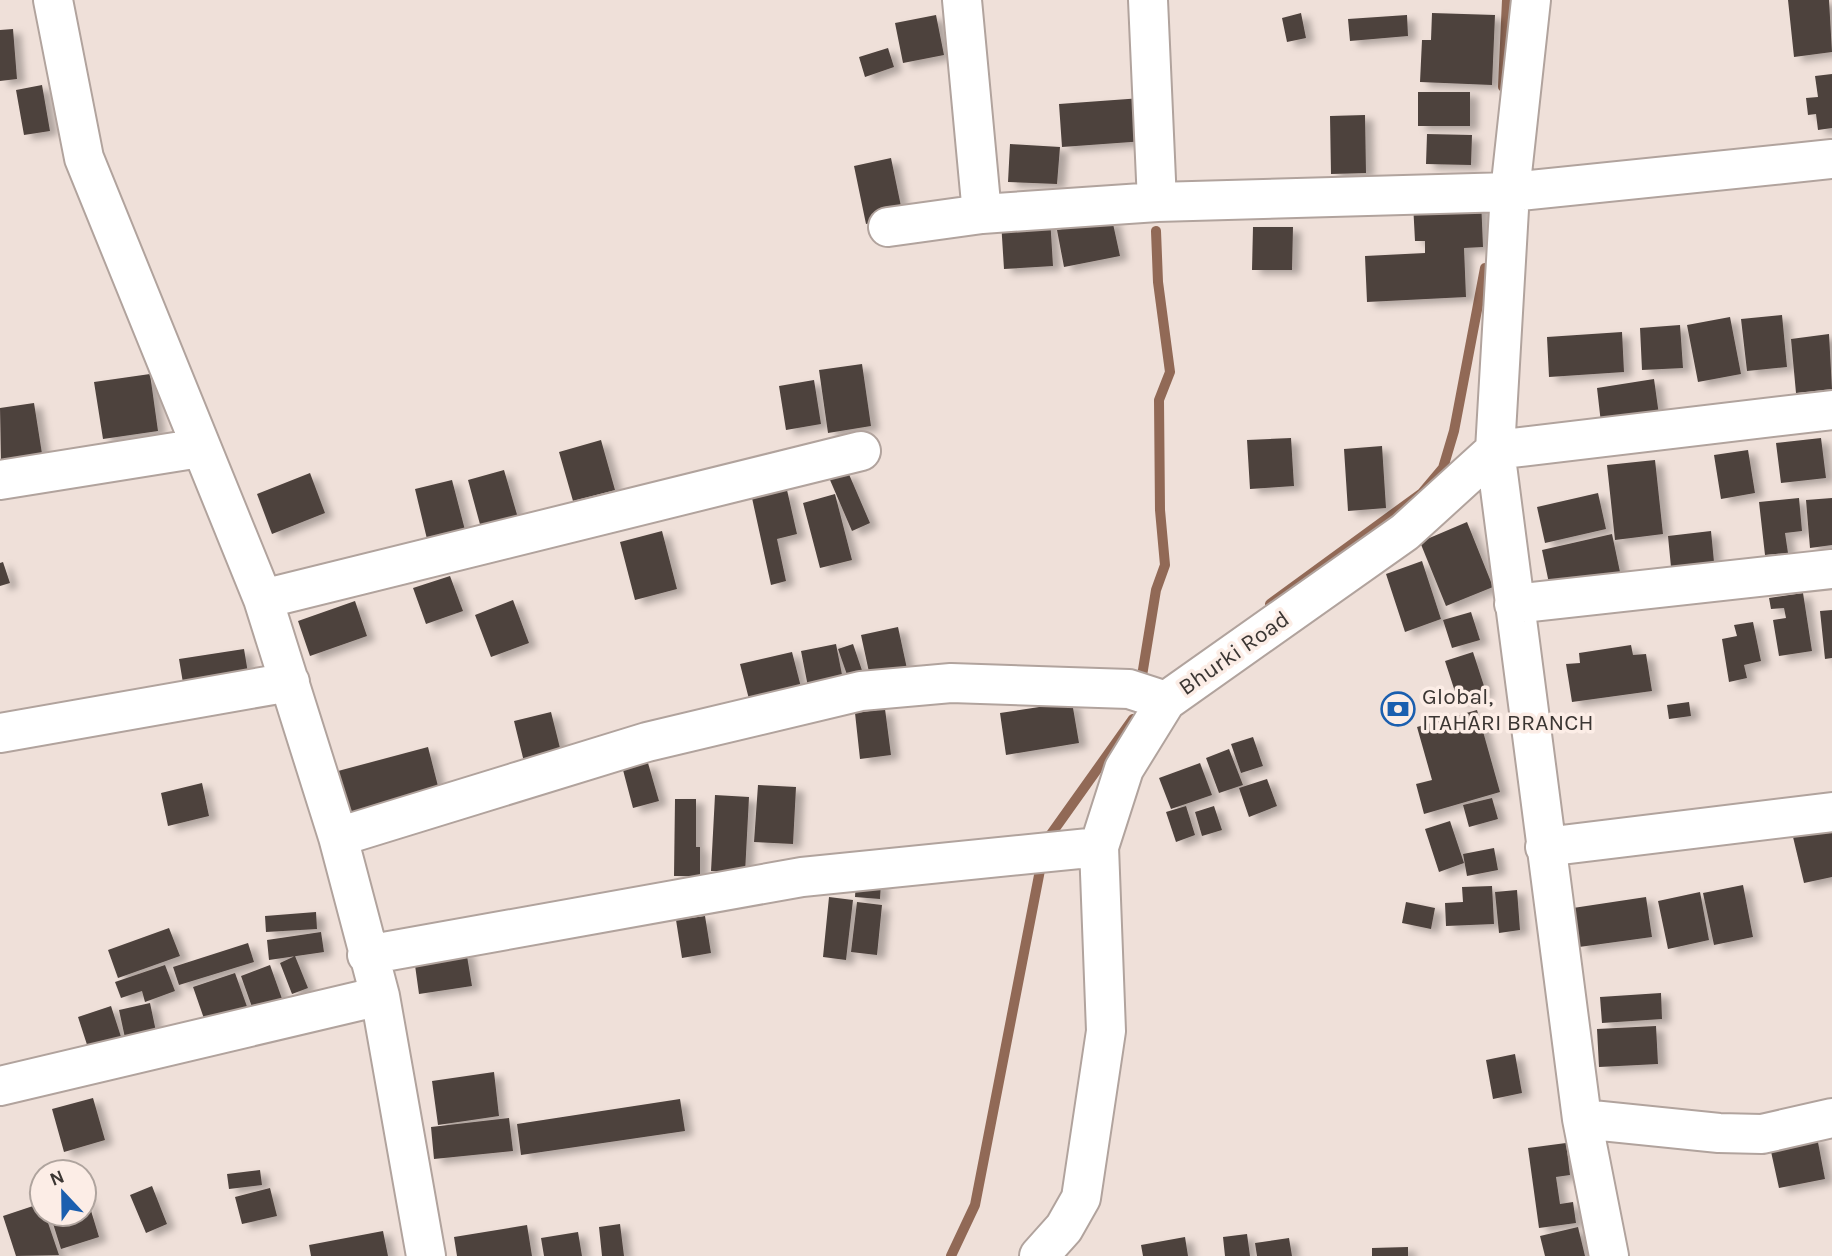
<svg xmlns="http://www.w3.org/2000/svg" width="1832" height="1256" font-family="Karla,sans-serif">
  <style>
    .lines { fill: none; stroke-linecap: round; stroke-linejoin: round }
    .stream { stroke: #916956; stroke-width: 10 }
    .building { fill: #4e423d; filter: url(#shadow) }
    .minor-casing { stroke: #b1a39d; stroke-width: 42 }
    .minor { stroke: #fff; stroke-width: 38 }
    .labels { text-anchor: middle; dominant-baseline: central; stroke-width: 7; stroke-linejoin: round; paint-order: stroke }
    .street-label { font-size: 23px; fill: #3b3633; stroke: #fcede6 }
    .poi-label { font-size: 23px; fill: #3b3633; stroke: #fcede6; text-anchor: start }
  </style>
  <defs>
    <filter id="shadow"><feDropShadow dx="8" dy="4.5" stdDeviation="3.5" flood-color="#0004"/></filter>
  </defs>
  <rect width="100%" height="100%" fill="#efe0d9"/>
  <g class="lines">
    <path class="stream" d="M1503,87L1507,0
      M1270,604L1422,493L1443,468L1454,431L1485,268
      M1141,682L1156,590L1165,565L1160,510L1159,400L1170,372L1158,282L1156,231
      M1049,837L1133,719
      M951,1256L975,1205L1041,865"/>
  </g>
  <path class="building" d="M1788,0H1829L1832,52L1794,57Z
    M1301,13L1306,38L1287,42L1282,18Z
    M1432,13L1495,15L1492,85L1420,82L1422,40H1431Z
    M936,15L944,55L903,63L895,23Z
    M1407,15L1408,36L1350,41L1348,19Z
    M13,29L17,79L0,81V30Z
    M888,48L894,67L865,77L859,57Z
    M1832,74V128L1818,130L1816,114L1808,115L1806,98L1818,97L1815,76Z
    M42,85L50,131L24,135L16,90Z
    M1418,92H1470V126H1418Z
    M1142,98L1145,141L1062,147L1059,104Z
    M1365,115L1366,173L1331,174L1330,116Z
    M1427,134L1472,135L1471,165L1426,164Z
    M1010,144L1060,147L1057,184L1008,182Z
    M891,158L903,216L866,224L854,166Z
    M1481,199L1483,247L1464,248L1466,297L1367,302L1365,256L1425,253V241H1415L1413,203Z
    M1050,217L1053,266L1004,269L1001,221Z
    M1112,219L1120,256L1064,267L1057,230Z
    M1253,227H1293L1292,270H1252Z
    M1782,315L1787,367L1747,371L1741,319Z
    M1730,317L1741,374L1698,382L1687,325Z
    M1680,325L1683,368L1642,370L1640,328Z
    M1622,332L1624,372L1549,377L1547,337Z
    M1829,334L1832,389L1796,393L1791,339Z
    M862,364L871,426L828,433L819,370Z
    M150,374L158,431L103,439L94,382Z
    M1654,379L1659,415L1601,423L1597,388Z
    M814,380L821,424L786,430L779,386Z
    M34,403L43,460L1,466L0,408Z
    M1291,438L1294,486L1250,489L1247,440Z
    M1821,438L1826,478L1781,483L1776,443Z
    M601,440L615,490L573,501L559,452Z
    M1382,446L1386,508L1348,511L1344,449Z
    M1748,450L1755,493L1721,499L1714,455Z
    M1655,460L1663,534L1615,540L1607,465Z
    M504,470L518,518L481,528L468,480Z
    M848,472L870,523L852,531L830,480Z
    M310,473L325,513L272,534L257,494Z
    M452,480L465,530L427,539L415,489Z
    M787,490L797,534L777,539L786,581L771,585L752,498Z
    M1598,493L1606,529L1545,543L1537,507Z
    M835,494L852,560L820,568L803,503Z
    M1799,498L1802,531L1785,533L1788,553L1765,555L1759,502Z
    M1832,498V545L1810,548L1806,500Z
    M1467,522L1493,587L1446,606L1420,542Z
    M662,531L677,589L635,600L620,542Z
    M1711,531L1714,562L1671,567L1668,536Z
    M1612,534L1620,572L1550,588L1542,550Z
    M1422,561L1441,619L1405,632L1386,574Z
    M3,562L10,583L0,586V563Z
    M450,576L463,611L426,624L413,588Z
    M1803,593L1812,651L1779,656L1773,620L1786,618L1784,608L1771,609L1769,598Z
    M513,600L529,643L491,657L475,615Z
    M355,601L367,636L310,656L298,621Z
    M1832,610V658L1825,659L1820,611Z
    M1471,612L1480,640L1452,648L1443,620Z
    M1753,622L1761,661L1744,665L1747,678L1729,682L1722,639L1737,636L1734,625Z
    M898,627L909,678L872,686L861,635Z
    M836,644L845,690L810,697L801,651Z
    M853,644L867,685L852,689L838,649Z
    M1631,645L1633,655L1646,654L1652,691L1572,702L1566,664L1580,663L1579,653Z
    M244,649L250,685L185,695L179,659Z
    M792,652L802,691L750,703L740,664Z
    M1473,652L1486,692L1458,701L1445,661Z
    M1072,702L1079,743L1006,755L1000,713Z
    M1689,702L1691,716L1669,719L1667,705Z
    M885,709L891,755L860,759L855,713Z
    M1477,710L1500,792L1424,814L1416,784L1432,780L1417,727Z
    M551,712L562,756L525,766L514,721Z
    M1253,737L1263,766L1241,773L1231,744Z
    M428,747L440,794L350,818L338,771Z
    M1229,749L1243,785L1219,793L1206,758Z
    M648,763L659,801L633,808L623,770Z
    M1200,763L1212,795L1171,809L1159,778Z
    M1267,779L1277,806L1249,817L1239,788Z
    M202,783L209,816L168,826L161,793Z
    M758,785L796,787L793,844L754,842Z
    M715,795L749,797L745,873L711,871Z
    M1492,798L1498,819L1469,827L1463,805Z
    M675,799H696V847H700V876H674Z
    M1186,806L1195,835L1176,842L1166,812Z
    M1214,806L1222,830L1202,836L1195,812Z
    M1450,821L1464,863L1439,872L1425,829Z
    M1832,828V877L1804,883L1793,837Z
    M1494,848L1498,870L1467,876L1463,854Z
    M856,880L881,882L880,899L855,897Z
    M1743,885L1753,937L1714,945L1703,893Z
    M1492,886L1494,924L1446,926L1445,903L1463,902L1462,887Z
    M1517,890L1520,930L1499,933L1495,892Z
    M1700,892L1709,940L1668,949L1658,901Z
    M829,897L853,900L846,960L823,957Z
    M1646,897L1652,937L1579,947L1573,908Z
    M857,902L882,905L877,955L851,952Z
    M1406,902L1435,908L1431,929L1402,923Z
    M316,912L317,929L266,932L265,916Z
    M705,916L711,953L682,958L676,920Z
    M169,928L180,956L118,978L108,950Z
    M321,932L324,952L269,960L267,940Z
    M248,943L254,962L179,985L173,967Z
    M466,950L472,986L419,994L414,958Z
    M295,956L308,988L292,994L280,963Z
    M165,965L175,991L145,1002L142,991L121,998L115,982Z
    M270,965L286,1010L257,1021L241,976Z
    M235,973L250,1015L208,1030L193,987Z
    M1661,993L1662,1019L1602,1023L1600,997Z
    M150,1003L158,1041L127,1047L119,1010Z
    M111,1006L124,1046L91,1057L78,1017Z
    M1656,1026L1658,1064L1599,1067L1597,1029Z
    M1515,1054L1522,1093L1493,1099L1486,1060Z
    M494,1072L499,1116L438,1125L432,1081Z
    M93,1098L105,1140L64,1152L52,1109Z
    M680,1099L685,1131L521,1155L517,1124Z
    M509,1118L513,1151L434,1159L431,1127Z
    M1817,1137L1825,1179L1779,1188L1770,1147Z
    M1566,1143L1570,1175L1556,1177L1560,1204L1573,1202L1576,1223L1539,1228L1528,1148Z
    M260,1170L262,1185L229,1189L227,1174Z
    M152,1186L167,1224L146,1233L130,1195Z
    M270,1188L277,1216L242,1224L235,1197Z
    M85,1191L99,1237L61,1249L50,1214H84Z
    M42,1203V1214H45L59,1255L16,1256L3,1216Z
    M620,1224L624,1256H602L599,1227Z
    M527,1225L532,1256H457L454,1237Z
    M1578,1227L1585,1256H1545L1540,1236Z
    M383,1231L388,1256H311L309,1245Z
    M578,1232L582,1256H544L541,1238Z
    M1247,1234L1250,1256H1225L1223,1237Z
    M1185,1237L1188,1256H1143L1141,1245Z
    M1289,1238L1292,1256H1257L1255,1243Z
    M1408,1247V1256H1372V1248Z"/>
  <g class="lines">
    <defs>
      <path id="minor" d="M53,0L84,158L263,599L338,837L380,996L426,1256
        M962,0L982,214
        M1148,0L1157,202
        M1531,0L1510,192L1495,450L1582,1119L1609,1256
        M888,227L982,214L1157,202L1510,192L1832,159
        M0,480L200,448
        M263,599L861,451
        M1514,604L1832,569
        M0,733L290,682
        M338,837L647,742L861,691L951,683L1129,689L1166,701
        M1545,847L1832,812
        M367,955L802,877L1099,847
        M0,1086L380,996
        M1582,1119L1719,1133L1762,1134L1832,1118
        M1039,1256L1064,1228L1081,1198L1106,1031L1099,847L1124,769L1166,701L1405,532L1495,450L1832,410"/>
    </defs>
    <use href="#minor" class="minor-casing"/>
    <use href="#minor" class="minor"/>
  </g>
  <defs>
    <symbol id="bank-ring" viewBox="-11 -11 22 22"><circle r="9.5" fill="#fcede6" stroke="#1b5faf" stroke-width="1.5"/><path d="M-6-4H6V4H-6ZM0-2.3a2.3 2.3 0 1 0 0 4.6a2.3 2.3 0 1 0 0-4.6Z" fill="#1b5faf"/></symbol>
  </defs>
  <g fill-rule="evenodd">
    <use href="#bank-ring" x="1379" y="690" width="38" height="38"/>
  </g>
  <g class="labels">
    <g class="street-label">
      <text transform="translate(1234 653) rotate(-35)">Bhurki Road</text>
    </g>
    <g class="poi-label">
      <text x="1422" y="696">Global,<tspan x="1422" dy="26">ITAHARI BRANCH</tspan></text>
    </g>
  </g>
  <g transform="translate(63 1193) rotate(338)"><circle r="33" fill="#fcede6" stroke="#afa49e" stroke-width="2"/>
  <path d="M0-5L12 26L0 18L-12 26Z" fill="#1b5faf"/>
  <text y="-10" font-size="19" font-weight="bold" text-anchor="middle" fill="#3b3633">N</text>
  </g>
</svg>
